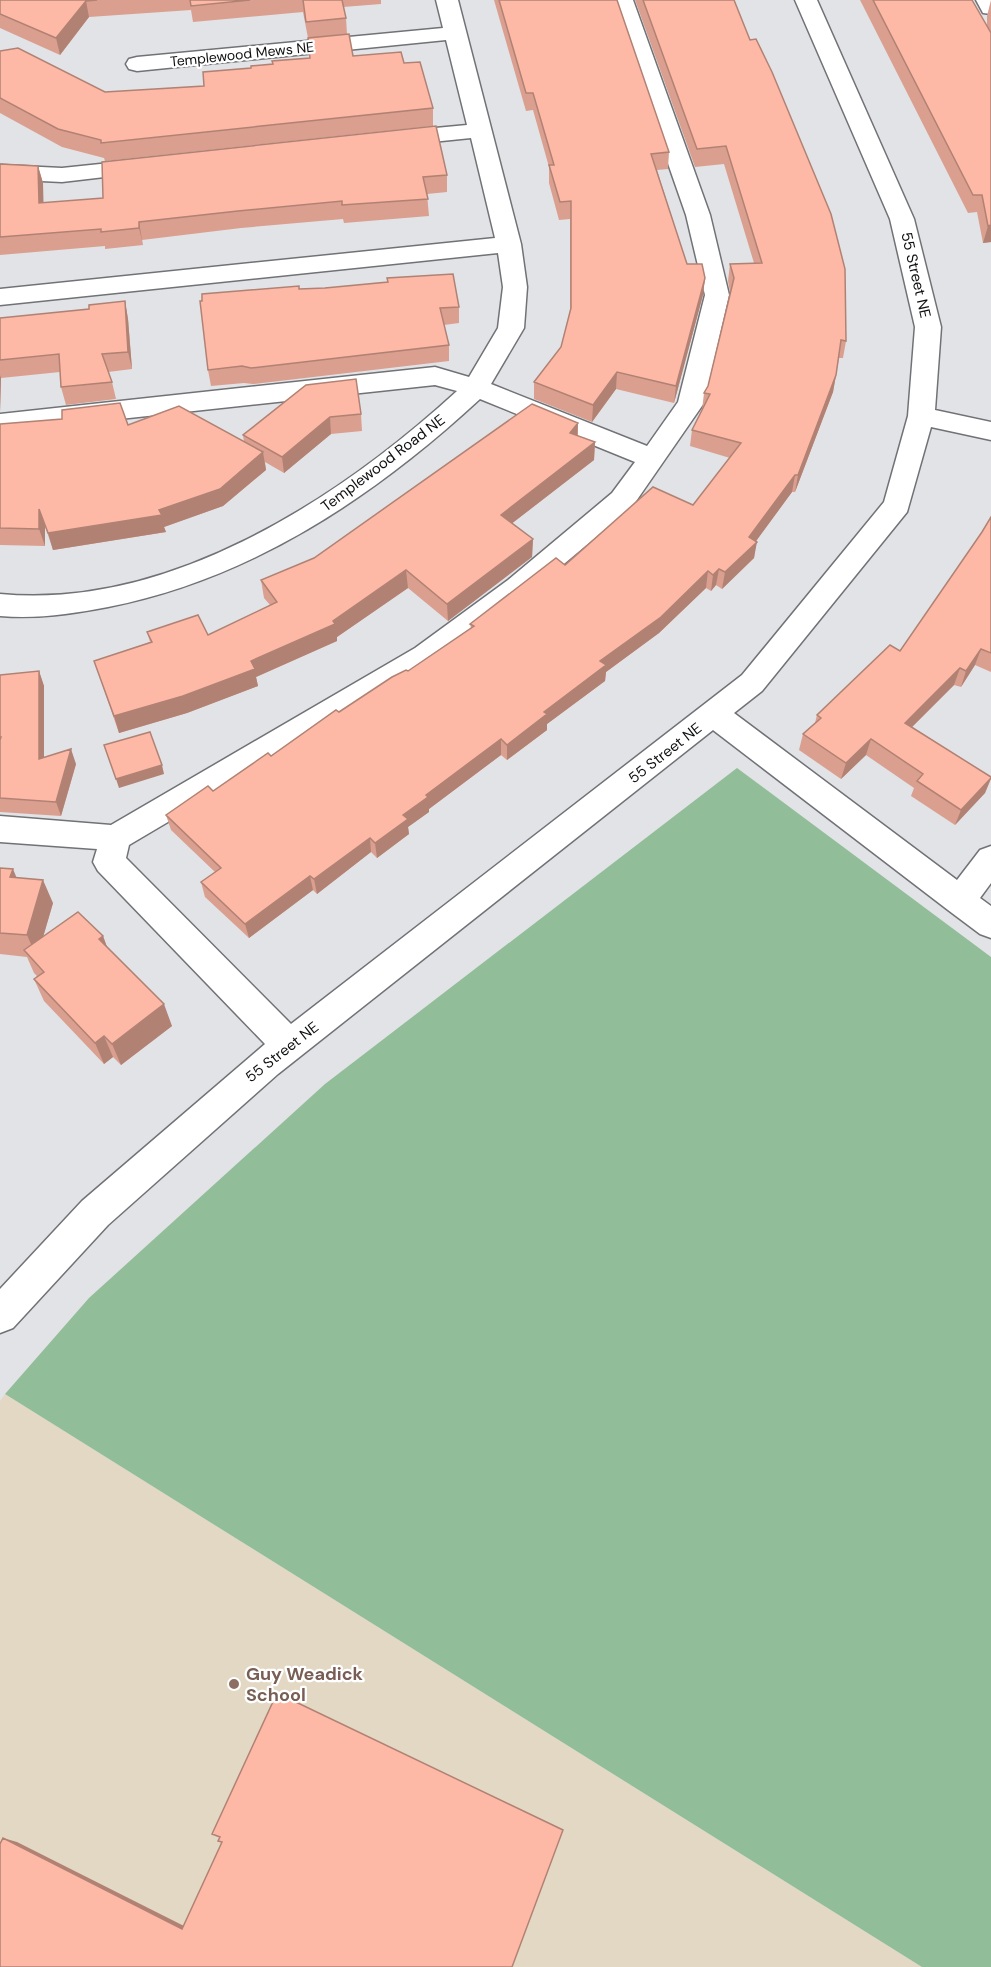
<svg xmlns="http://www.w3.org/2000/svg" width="991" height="1967" font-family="'DM Sans',sans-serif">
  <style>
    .education { fill: #e3d8c4 }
    .green { fill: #91bd98 }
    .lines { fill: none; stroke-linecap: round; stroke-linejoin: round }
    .minor-casing { stroke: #707276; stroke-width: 3 }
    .minor { fill: #fff; fill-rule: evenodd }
    .wall { fill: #da9f8f }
    .shaded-wall { fill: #b18274 }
    .building { fill: #fdb9a6; stroke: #b18274; stroke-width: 1.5 }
    .education-dot { fill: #8d6e63; stroke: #fff; stroke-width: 2 }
    .labels { text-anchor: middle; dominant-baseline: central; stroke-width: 4.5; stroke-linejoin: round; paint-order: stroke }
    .far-street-label { font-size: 14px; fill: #0e0f10; stroke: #fff }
    .street-label { font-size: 15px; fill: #0e0f10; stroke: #fff }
    .near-education-label { font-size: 18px; font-weight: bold; fill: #785e54; stroke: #fff; text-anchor: start }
  </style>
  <rect width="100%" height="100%" fill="#e1e3e7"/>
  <path class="education" d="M5,1394L922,1967H0V1401Z"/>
  <path class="green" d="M737,768L991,957V1967H922L5,1394L89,1298L325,1084Z"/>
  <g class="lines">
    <defs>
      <path id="minor" d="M436,0H458L521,244L527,287L524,328L491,384L647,446L678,402L705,295L686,215L611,0H633L710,215L729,295L704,403L632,507L528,594L435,664L129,845L126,858L291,1024L742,675L884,502L908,416L915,327L890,219L795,0H817L914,219L941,327L935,410L991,422V440L931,427L907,512L762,691L734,713L957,880L980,850L991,846V883L980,898L991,906V938L980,934L948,910L713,730L278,1074L108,1225L13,1328L0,1333V1289L82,1201L265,1044L98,871L93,862L97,849L0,842V816L111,825L415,648L508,580L612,493L635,462L480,399C374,497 251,579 108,607C71,614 38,619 0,616V594C168,610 338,500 457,391L435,385L0,432V414L435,367L469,377L498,328L503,287L498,253L0,305V289L495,238L471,138L393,146L385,144L382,139L385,134L393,132L467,125L446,40L137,71L129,69L126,64L129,59L137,57L443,28Z
        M976,0H991V14L983,13Z
        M148,159L156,161L160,166L156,171L62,182L0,179V165L62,168Z"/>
    </defs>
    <use href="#minor" class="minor-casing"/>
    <use href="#minor" class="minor"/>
  </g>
  <path class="wall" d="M0,0H381V4L343,7L346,18L347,34L353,56L404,63L433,108V126L105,161L104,158L62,147L0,113V51L105,92L204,86L251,68L310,58L308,38L303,12L193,22L191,10L89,17L60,55L0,28Z
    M494,0H617L669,152L668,169L657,170L687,264L705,278L703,295L674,403L616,389L592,422L534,399V382L561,347L570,311V219L559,220L549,183V167L533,110L526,111Z
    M635,0H734L846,341L843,358H839L833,392L795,492H792L756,541L754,558L722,589L716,585L711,591L706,588L659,633L606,672L605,681L547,724V730L507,760L501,755L429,809V812L408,827L409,834L377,858L371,852L317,894L313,890L249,938L205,897L201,882L215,872L171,830L166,815L213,791L271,756L339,712L408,671L471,628L470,624L565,565L693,505L730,458L690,446L692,430L702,410L704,393L708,386L730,292L728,281L730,264L754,263L724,164L695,167Z
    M860,0H972L987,26V16L991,0V242L983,243L977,212L968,213Z
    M0,164L38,166L43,183V203L447,175V192L427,194L429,216L344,223L343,219L241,228L142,240L143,245L105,249V246L0,255Z
    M299,289L459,307V323L444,325L449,345V361L253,384L244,383L211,386L208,370Z
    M125,301L128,319L132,369L108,372L112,382L116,399L66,405L61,387L60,372L1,378L0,412V318L89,309Z
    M306,385L361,414L362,431L331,434L284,473L265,462L266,470L223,506L164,527L166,532L53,550L45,526V546L0,545V424L128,425L244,442L243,435Z
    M578,423V436L595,442L594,460L512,523L533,539L532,557L448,621L408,588L337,637V641L256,677L258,686L187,713L119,733L94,661L150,642L147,632L208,635L270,605L264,598L261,580L314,558Z
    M991,517V672L975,665L961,687L954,685L912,727L991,777V779L985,793L955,825L911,796L914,788L866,755L841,779L799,750L803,734L815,723L817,715L900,651L982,532Z
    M39,671L44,686V758L76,764L61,816L0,812V675Z
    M0,868L16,877L53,903L43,937L103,936L107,947L172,1026L121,1065L113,1057L104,1064L44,1001L34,979L37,976L34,973L27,957L0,954Z"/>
  <path class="shaded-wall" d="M86,1L89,17L60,55L56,38Z
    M38,166L43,183L44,221L39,203Z
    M139,222L142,240L143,245L139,228Z
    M991,225V242L983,243L988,226Z
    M705,278L703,295L674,403L676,386Z
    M125,301L128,319L132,369L128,352Z
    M617,372L616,389L592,422L593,405Z
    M0,375L1,378L0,412Z
    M836,375L833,392L795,492L798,475Z
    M330,417L331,434L284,473L282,457Z
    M578,423L577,441L570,433Z
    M595,442L594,460L501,532V515Z
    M263,452L266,470L223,506L164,527L166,532L53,550L48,533L159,510Z
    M795,475L792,492L751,548L757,542L754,558L722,589L725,572L749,537Z
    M39,509L45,526V546L39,529Z
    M533,539L532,557L448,621L447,604Z
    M719,569L716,585L711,591L713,575Z
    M406,570L408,588L337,637V641L256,677L258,686L187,713L119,733L114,716L251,661L333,621Z
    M708,571L706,588L659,633L606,672L605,681L547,724V730L507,760V745L600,661Z
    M981,649L975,665L961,687L966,671Z
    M960,668L954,685L900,739L905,723Z
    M39,671L44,686V773L39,759Z
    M501,739V755L429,809V812L408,827L409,834L377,858L375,843L403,815L426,795Z
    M871,739L866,755L841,779L846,763Z
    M71,749L76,764L61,816L56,802Z
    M162,765L164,774L119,788L116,779Z
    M991,778L985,793L955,825L961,810Z
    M370,838L371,852L317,894L314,879Z
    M13,869L23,893L10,877Z
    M310,876L313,890L249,938L245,924Z
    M43,880L53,903L37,958L27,935Z
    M103,936L111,958L99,939Z
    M164,1004L172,1026L121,1065L112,1044Z
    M104,1036L113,1057L104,1064L95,1043Z
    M3,1838L17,1842L192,1930L182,1929Z"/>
  <path class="building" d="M0,0H97L86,1L56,38L0,14Z
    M190,0H250L191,6Z
    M303,0H342L346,18L306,22Z
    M499,0H617L669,152L651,154L687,264H702L705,278L676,386L617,372L593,405L534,382L561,347L571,308V201L560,202L549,165H554L533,93H526Z
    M643,0H734L750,40L756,39L772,72L831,214L845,269L846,341L841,340L836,375L798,475H795L749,537L757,542L725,572L719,569L713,575L708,571L661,617L600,661L606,665L544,712L547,714L507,745L501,739L426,795L428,797L403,815L408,819L375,843L370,838L314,879L310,876L245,924L201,882L221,868L166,815L208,786L213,791L268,753L271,756L336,710L339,712L392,677L406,670L408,671L474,626L470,624L556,558L565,565L653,487L693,505L741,443L692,430L710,394L704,393L708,386L734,278L730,264L762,263L726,146L697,149Z
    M873,0H972L991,33V225L988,226L982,195H973Z
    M349,34L353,56L401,52L404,63L420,62L433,108L101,143V140L58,129L0,98V51L18,48L105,92L204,86L203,72L251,68V66L273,64L272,61L310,58L308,38Z
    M436,126L447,175L423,177L428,199L342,205V201L238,211L139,222V228L101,232V229L0,237V164L38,166L39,203L103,198L102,162Z
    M453,274L459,307L440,308L449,345L251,368L242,366L208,370L200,301H202V294L299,286V289L325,288L388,282L387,278Z
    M125,301L128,352L102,354L112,382L61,387L59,354L0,360V318L89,309V305Z
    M356,379L361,414L330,417L282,457L243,435L306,385Z
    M120,403L128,425L179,406L263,452L220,489L159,510L162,515L48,533L39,509V529L0,528V424L62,419V410Z
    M532,404L578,423L570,433L595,442L501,515L533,539L447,604L406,570L333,621L335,624L251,661L255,669L183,696L114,716L94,661L152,642L147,632L198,615L208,635L277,602L261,580L314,558Z
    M991,517V653L981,649L966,671L960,668L905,723L991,777V778L961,810L917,781L923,774L871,739L846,763L803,734L821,718L817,715L890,645L900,651L982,532Z
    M39,671V759L71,749L56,802L0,798V740L1,737H0V675Z
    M150,732L162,765L116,779L104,745Z
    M0,868L13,869L10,877L43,880L27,935L0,933Z
    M78,912L103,936L99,939L164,1004L112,1044L104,1036L95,1043L34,979L44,972L24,950Z
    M277,1693L563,1830L512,1967H0V1844L3,1838L182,1929L222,1842L218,1841L220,1837L212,1834Z"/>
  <circle class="education-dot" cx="234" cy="1684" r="6"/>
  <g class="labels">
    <g class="far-street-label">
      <text transform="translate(242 54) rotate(-6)">Templewood Mews NE</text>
    </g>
    <g class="street-label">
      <text transform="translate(916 275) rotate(77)">55 Street NE</text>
      <text transform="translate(383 463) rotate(-37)">Templewood Road NE</text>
      <text transform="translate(665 753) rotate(-38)">55 Street NE</text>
      <text transform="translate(282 1052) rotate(-38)">55 Street NE</text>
    </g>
    <g class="near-education-label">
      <text x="246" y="1674">Guy Weadick<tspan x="246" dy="21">School</tspan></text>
    </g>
  </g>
</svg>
